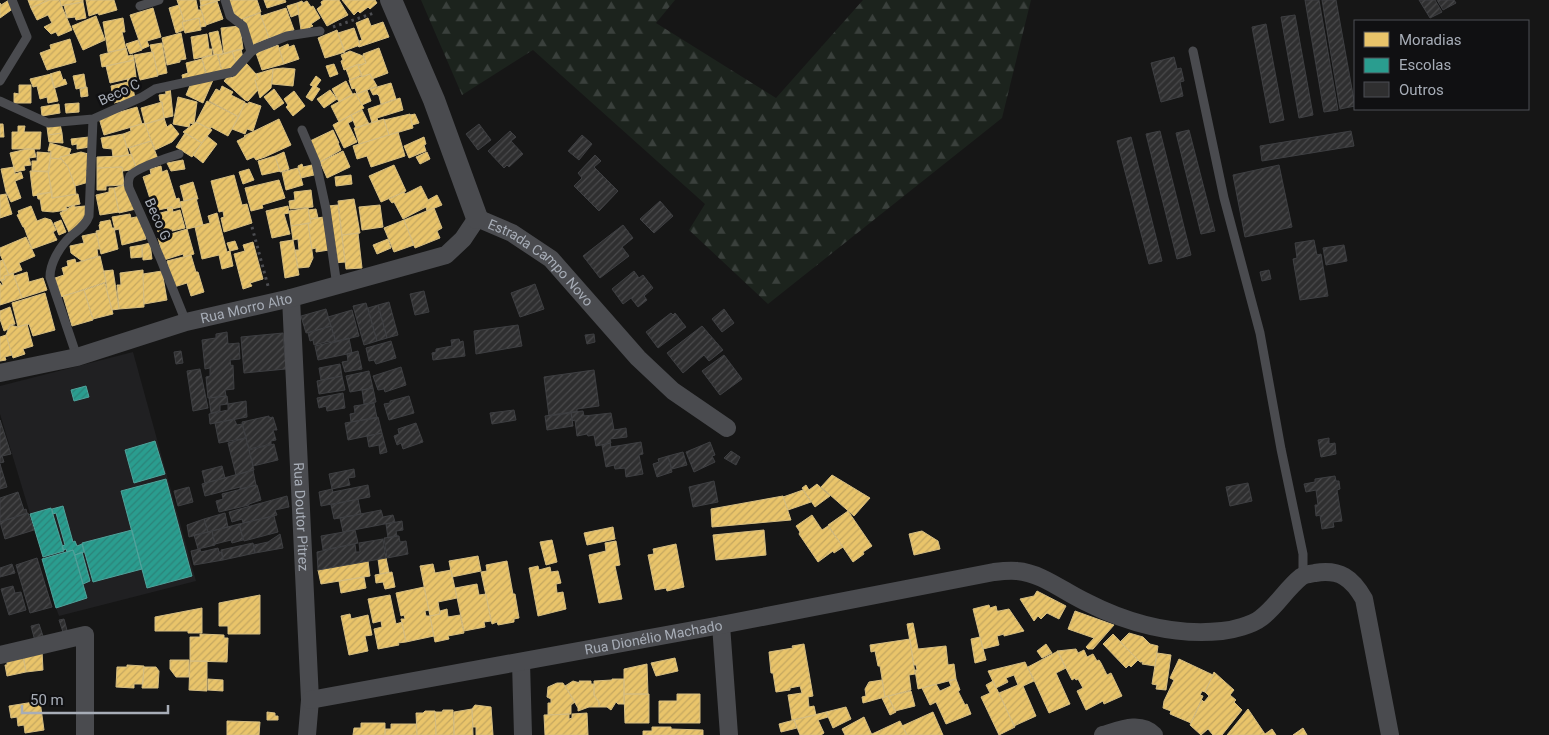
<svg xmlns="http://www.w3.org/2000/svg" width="1549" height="735" font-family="Roboto,sans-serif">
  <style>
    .built { fill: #202022 }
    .forest { fill: url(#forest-firs) }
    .homes { fill: url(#homes-hatch); stroke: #d5bd81 }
    .schools { fill: url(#schools-hatch); stroke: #50a29b }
    .building { fill: url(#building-hatch); stroke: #3e3f42 }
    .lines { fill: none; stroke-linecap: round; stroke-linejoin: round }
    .path { stroke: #4c4d51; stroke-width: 3; stroke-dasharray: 2.5 4; stroke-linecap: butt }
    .service { stroke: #4a4b4f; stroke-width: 9 }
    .minor { stroke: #4a4b4f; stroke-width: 18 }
    .tertiary { stroke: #4a4b4f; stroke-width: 22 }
    .labels { text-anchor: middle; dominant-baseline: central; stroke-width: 5; stroke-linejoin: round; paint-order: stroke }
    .street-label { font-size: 14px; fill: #a7adb7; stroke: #101012 }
  </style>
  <defs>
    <pattern id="forest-firs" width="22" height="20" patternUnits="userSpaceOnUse" patternTransform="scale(1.25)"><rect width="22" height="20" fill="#1c231d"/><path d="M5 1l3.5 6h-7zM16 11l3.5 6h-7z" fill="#3a403c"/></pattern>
    <pattern id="homes-hatch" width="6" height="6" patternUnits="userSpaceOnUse" patternTransform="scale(1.25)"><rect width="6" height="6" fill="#e9c46a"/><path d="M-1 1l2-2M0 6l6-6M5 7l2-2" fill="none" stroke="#c4a760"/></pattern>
    <pattern id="schools-hatch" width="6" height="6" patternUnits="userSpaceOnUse" patternTransform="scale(1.25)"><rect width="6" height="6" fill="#2a9d8f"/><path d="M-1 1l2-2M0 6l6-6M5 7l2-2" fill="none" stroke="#2c8379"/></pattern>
    <pattern id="building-hatch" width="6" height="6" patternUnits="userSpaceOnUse" patternTransform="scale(1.25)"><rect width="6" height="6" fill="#2f2f30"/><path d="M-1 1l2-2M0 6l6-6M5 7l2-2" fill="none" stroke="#4a4a4c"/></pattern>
  </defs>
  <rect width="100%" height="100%" fill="#161616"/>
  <path class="built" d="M133,352L196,581L59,616L56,608L42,559L43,557L0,414V386Z"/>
  <path class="forest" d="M421,0H675L656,23L776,98L863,0H1031L1002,118L768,304L689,230L705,204L533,50L462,95Z"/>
  <path class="homes" d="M9,0L14,8L0,18V3L1,5Z
    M28,0H49L31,8Z
    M49,0H59L72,30L58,36L56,32L51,34L44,27L52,23L48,15L37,20L31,8Z
    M60,0H83V2L61,6Z
    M86,0H114L117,10L99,15L98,13L89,16Z
    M177,0H196L198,10H201L206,26L201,27L199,18L184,21Z
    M200,0H220L201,6Z
    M229,0H257L261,12L237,21Z
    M264,0H285L286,2L267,8Z
    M324,0H339L348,15L327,26L317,9L322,5L321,2Z
    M342,0H375L377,3L370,9L368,7L360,13L358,11L354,15Z
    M217,1L223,19L206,25L200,6Z
    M302,1L303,3L307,1L311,7L313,6L320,18L311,24L313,26L304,30H301L297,3Z
    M83,2L86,18L76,20L75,17L67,18L64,5Z
    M297,3L299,14L291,17L287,6Z
    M179,5L184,21L182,22L184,30L176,33L169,8Z
    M153,8L161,37L147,41L149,46L142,49L130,15Z
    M286,8L294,30L269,38L261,16Z
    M260,13L269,38L252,45L243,19Z
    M96,16L105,40L83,50L72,26Z
    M123,18L125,32H122L126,49L108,52L103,22Z
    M199,18L201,30L185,33L182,22Z
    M368,18L371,26L383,22L389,37L359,47L358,46L360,45L359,41L362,40L356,23Z
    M240,26L243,49L224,54L221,28Z
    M354,28L360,45L344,51L338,33Z
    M337,30L345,52L325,58L318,38Z
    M218,31L223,54L218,55L217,54L214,55L209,33Z
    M181,33L186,59L180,60V62L167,65L162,38Z
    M207,34L209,49H212V55L194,59L191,37Z
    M70,39L76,62L47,70L40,53L51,49L50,45Z
    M138,40L142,50L130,54L126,44Z
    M162,43L167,73L158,75L153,52H152L150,45Z
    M288,44L289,47L294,45L299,59L284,64L279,48Z
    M278,45L284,64L262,70L256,53Z
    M126,48L128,56L133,55L134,60L102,67L100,55Z
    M379,48L388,73L372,79L370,74L362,77L358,66L366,63L363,54Z
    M241,49L243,58L237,67L232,51Z
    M232,51L237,67L222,71L218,55Z
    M350,51L363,56L366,63L360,65L359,64L344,70L341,61L343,60L341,55Z
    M152,52H153L158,76L140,80L134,55Z
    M217,54L222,72L207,76L202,58Z
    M202,59L206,75L183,80L182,75L188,73L186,63Z
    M134,60L136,77L110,83L106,66Z
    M246,63L256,74L258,79L255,80L258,90L248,101L245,100L224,81L229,75L232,78Z
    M334,64L338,74L330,77L326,66Z
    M359,64L360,65L358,66L362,75L350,80L346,69Z
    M283,68L295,69L293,86L272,84L273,69Z
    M273,69L271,88L260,98L255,80L258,79L256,74Z
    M60,71L63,80L65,79L67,84L54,88L50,74Z
    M51,74L58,101L48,103L47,97L40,99L37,86L33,87L30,79Z
    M84,74L86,87L76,89L73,76Z
    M370,74L377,86L357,94L355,88L352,89L349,80Z
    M316,76L321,80L316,87L320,89L312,101L306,97L313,86L310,85Z
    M136,77L137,83L132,84L135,98L114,103L111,86L128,82L127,79Z
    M213,80L203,103L186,95L192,81Z
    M346,81L353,95L339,102L332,89Z
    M391,83L396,99L381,104L379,96L377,94L373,95L370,89Z
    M19,85H31V103H14V93L19,94Z
    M222,86L233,92L231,95L245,102L239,117L209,101L216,89L220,91Z
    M87,87L88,96L81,97L80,89Z
    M170,87L173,116L164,118L162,102L160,101L159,95L166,94L165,88Z
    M274,89L284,103L274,110L264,97Z
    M330,90L337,99L324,108L317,99Z
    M367,90L371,101L362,105L356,94Z
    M294,91L305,106L293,116L286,107L288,105L284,99Z
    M355,93L364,108L339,122L331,106Z
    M178,97L197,102L194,124L190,123L189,127L173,124Z
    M400,98L403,110L377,118L378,121L372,123L368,109Z
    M207,101L239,117L228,136L211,127L210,129L196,122Z
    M162,102L164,119L145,124L141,108Z
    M249,102L261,106L253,131L247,129L245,134L232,129L245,103L248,104Z
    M79,103V112L66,113L65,104Z
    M59,104L60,113L42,116L41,107Z
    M137,107L142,124L104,135L99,118Z
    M362,110L369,124L356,128L351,115Z
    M410,114L413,128L389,135L384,120Z
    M415,114L419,123L412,125L410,115Z
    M351,115L354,120L348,123L357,142L344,148L333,125Z
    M164,118L167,127L171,124L179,134L172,142L155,150L145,124Z
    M279,119L291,145L265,157L256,160L254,157L247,160L237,141L245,137L244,136Z
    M384,119L389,135L359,144L354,128Z
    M196,122L212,130L202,143L183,132Z
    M145,123L151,141L127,148L123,134L131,131L130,127Z
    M0,124H3L4,137H0Z
    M60,124L62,133L48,135L47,127Z
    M18,126H25L24,132H41L40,149H12V132H18Z
    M333,130L339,143H338L341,150L320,162L310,141Z
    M398,132L405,156L371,167L367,156L357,159L353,146Z
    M62,133L63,143L49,142L48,135Z
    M185,133L202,143L192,157L176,147Z
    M123,134L129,155L113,157L112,149L103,148L101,138Z
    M207,136L217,144L203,163L193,155Z
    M89,137L90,147L77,149V144L72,145L71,139Z
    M424,137L426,144L424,145L426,151L409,158L404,146Z
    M151,141L158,159L136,167L129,148Z
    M50,143L71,149L69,155L60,157L61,159L50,158L51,151H48Z
    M27,149H34L36,157L29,158L31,165L24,166L25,170L15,172L10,153Z
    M343,151L350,167L327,178L320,162Z
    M37,152L51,153L49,172L32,171V161H37Z
    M81,152L92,155L91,168L86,170L89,182L75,186L68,167L60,157Z
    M284,152L289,169L280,172L275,156Z
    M427,152L430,159L420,164L416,157Z
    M131,154L137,169L123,171L122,167L97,168V157L123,156Z
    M275,156L280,171L262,175L258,161Z
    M50,158L61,159L68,167L75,186L76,194L52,198L48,171Z
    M183,160L185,169L171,171L167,163Z
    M302,164L303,167L312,165L314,175L301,178L298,166Z
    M394,165L406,191L381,202L369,176Z
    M161,166L162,172L167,170L176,199L179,198L181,207L172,209V207L154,211L143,177L151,174L150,169Z
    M14,167L15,174L21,172L23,178L15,181L21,198L11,202L6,192L1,169Z
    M122,167L124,185L106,186V190H97V168Z
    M298,168L303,185L286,190L282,172Z
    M249,169L254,180L243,184L239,172Z
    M30,171H48L52,192L33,196Z
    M234,175L242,205L247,204L252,223L224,232L221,218L224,217L223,211L219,212L211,181Z
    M351,175L352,184L336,186L335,177Z
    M279,180L285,198L262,205L263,208L251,211L245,188Z
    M193,182L198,199H196V198L184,201L180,186Z
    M124,185L136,209L119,213L114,188Z
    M421,186L428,200L437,195L442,205L427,211L426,207L403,219L394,202L392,203L389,199L404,192L405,194Z
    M109,188H114L119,212L100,215L96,195L109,192Z
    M311,190L313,207L290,209L289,201L295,200L294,192Z
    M52,192V198L78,194L80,204L66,207L67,210L53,212L42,211L40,199H38L37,194Z
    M6,194L12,214L0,218V195Z
    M196,198L203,225L187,229L180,202Z
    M354,199L360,233L342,235L338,201Z
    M74,205L75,207L85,206L87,222L69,232L60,213Z
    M338,205L345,262L334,263L328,206Z
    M380,205L383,227L362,230L359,207Z
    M31,206L37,221L45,218L51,220L56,230L53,232L57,240L32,249L24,227H23L17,215L19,214L18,211Z
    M288,206L289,213L284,214L290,234L272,238L266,211Z
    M172,207L173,212L180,210L185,228L172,231V229L158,232L153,215L168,211L167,208Z
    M308,208L311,223L291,226L289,211Z
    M434,208L442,228L437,231L440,238L415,248L404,220Z
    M316,209L318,218L310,219L308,210Z
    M217,213L227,252L230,251L233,266L222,269L219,255L202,259L195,227L210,223L208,216Z
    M130,214L131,218L141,216L146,239L122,245L119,229L115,230L112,217Z
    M324,217L329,250L316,252V248L312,249L308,223H311L310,219Z
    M61,220L66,232L59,235L54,223Z
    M110,220L112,228H114L118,249L101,254L96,231L100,230L99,225L100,224V222Z
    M404,220L414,245L394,252L384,228Z
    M308,223L313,258L309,267L298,268L295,250H299L298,239L293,240L291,226Z
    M187,229L194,254L184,257L183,254L164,260L158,238Z
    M96,233L100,249H97L98,256L82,261L71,253L70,246L84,243L82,236Z
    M358,233L362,268L346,269L342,235Z
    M26,237L35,256L19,263L22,270L9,275L0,254V248Z
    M388,239L391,248L377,254L373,245Z
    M293,240L299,275L285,278L280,242Z
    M235,241L238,249L230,251L227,243Z
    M253,242L263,279L250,283L252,286L243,289L234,254L245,251L243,245Z
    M150,243L152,259L143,260L142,245Z
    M142,245V257L131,258L130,247Z
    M191,255L196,272H198L204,292L191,296L187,283L174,287L167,261Z
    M100,256L106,282L61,297L55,278L64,275L62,268L68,266L67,261L75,259L76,263Z
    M3,260L9,275L4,276L5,279L0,281V261Z
    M113,270L119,309L112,310L106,288H107L104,271Z
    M143,270L144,307L119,309L117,285H121L120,273Z
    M162,271L167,300L144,304L143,274Z
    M27,272L29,282L43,278L47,290L22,298L14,276Z
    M13,273L22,298L0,305V283L1,285H3L1,280L5,279L4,276Z
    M105,283L113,314L93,319L84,290Z
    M84,290L93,320L72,326L63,296Z
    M45,293L55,330L33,336L29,324L18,327L12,303Z
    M10,307L15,324L10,325L8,329L4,331L0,319V311Z
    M27,324L33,346L23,349L25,354L13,358L6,335L10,325L18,327Z
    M6,335L12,355L5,357L6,360L0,361V337Z
    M832,475L870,498L854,516L821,487Z
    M817,484L830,496L815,507L802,488L806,485L809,490Z
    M803,490L811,502L788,510L783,497Z
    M783,496L791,520L712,527L711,509Z
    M848,511L872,546L863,552L864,554L853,562L828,525Z
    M812,515L822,530L828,526L843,547L834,553L833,551L818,562L799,534L800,532L796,526Z
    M613,527L615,539L587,545L584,533Z
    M764,530L766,555L716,560L713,535Z
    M922,531L938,541L940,549L914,555L909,534Z
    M552,540L557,562L546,565L540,542Z
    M616,541L620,565L615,566L622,599L599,603L589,555L606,551L605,543Z
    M676,544L684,587L667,591L666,588L655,590L648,555L654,554L653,549Z
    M478,556L481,571L452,577L449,561Z
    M386,558L389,572L380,574L378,559Z
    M368,561L370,576L321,584L318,570Z
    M507,561L513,594H515L519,618L514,619V622L498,625L497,622L492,624L481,572L487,571L486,565Z
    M433,564L435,573L451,570L457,598L438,602L440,614L430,616L420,566Z
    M538,566L539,570L550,567L551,572L558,571L561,583L556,584L557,593L563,592L566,609L538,616L529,568Z
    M392,572L395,587L385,589L383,582L376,583L375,575Z
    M364,577L366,588L341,593L339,581Z
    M477,584L479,595L486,594L491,621L484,622L485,627L464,631L455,588Z
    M424,587L429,610L425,611L426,616H430L434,636L406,642L401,619H405L404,615L401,616L396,593Z
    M1037,591L1066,606L1059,619L1047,613L1041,619L1038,616L1034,621L1020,599L1034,596Z
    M260,595V634H228V626H219V603Z
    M390,595L396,624L402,622L406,642L398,643L399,645L378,649L374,629L382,627L381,621L373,623L368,599Z
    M989,605L990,608L996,606L997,611H999L1009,609L1024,631L1004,636V634L997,636L999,645L983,649L973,609Z
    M202,608V633H188V631H155V617Z
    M447,609L448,617L460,615L464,633L448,636L449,639L435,642L430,616L440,614V611Z
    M1075,611L1114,625L1093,649H1088L1086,647L1094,638L1068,629Z
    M350,614L351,619L368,615L372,635L365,636L368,651L349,655L341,616Z
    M913,623L918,649L946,646L948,665L954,664L956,679L918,689L915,670H917L916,665H914L907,624Z
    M1129,633L1143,637L1150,644L1158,646L1155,666L1142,664L1143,662H1140L1120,642Z
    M200,634L224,635V638H228L227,662L190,661V637H200Z
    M1113,634L1138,660L1131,667L1129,665L1126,668L1103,644Z
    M980,637L986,660L975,663L971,639Z
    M910,639L915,674L909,675L911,690L885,697L880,666H878L875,651L871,652L870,645Z
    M804,644L813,696L808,697L809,707L814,706L816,715L792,720L788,695L802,693L800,686L790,688V690L776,692L773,673H771L769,652L793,648L792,646Z
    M1046,644L1052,653L1042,658L1037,651Z
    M1076,649L1078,653L1084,650L1087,657L1093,654L1097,661L1099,660L1101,663L1107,675L1111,673L1122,696L1104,704L1103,701L1086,710L1077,691L1083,688L1078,679L1076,680L1075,678L1072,680L1057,651Z
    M42,651L43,670L26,672L23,655Z
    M1058,651L1066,668L1056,673L1070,704L1049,713L1028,667Z
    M1157,653L1171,655L1166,690L1156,689L1157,685L1152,684Z
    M23,656L26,672L7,676L5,665H7V661Z
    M675,658L678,671L656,676L651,663Z
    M1179,659L1213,675L1205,692L1202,691L1200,695L1203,696L1191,723L1170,714L1171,711L1163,708L1164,701L1174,680L1170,678Z
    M170,660H189V677H176L170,669Z
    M190,661H207V691L189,690Z
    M1025,662L1034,681L1023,686L1036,716L1014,726L999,693L1018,685L1014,675L1006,678L1008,682L996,688L988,671Z
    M647,664L648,694H624V669Z
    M127,665L144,666L143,684H134V688L116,687L117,667H127Z
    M144,667H156L159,671L158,688H142Z
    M1214,672L1234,690L1230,695L1236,700L1234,702L1242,710L1222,735H1213L1208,729L1201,735L1190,725L1202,700L1204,702L1209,696L1205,692Z
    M208,679L223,680V691L208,690Z
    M612,679H624V704H618L616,702L611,710L607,707H599V702L594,695V681L612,680Z
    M956,679L960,690L958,691L965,705L967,704L971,714L946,724L936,702L930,705L922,688L936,684L940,691L951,686L949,681Z
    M882,680L885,697L863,703L862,697L866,696L865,689L869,682Z
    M573,681L580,683L579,681H591V684H594V695L599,702V707H589L578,711V708L565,686Z
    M993,681L1015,727L999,735L981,697L990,693L986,685Z
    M557,683H563L575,702L571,705V714L548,715V703H551V699L547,697L548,687Z
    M911,691L915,706L895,711L888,696Z
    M624,694H649V723H625Z
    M677,694H700V723H659V701H677Z
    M888,696L896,712L890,715L882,698Z
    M40,701L44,730L25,733L24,725L18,726L17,717L11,718L9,706Z
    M475,705L491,707L493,735H476V727H473L472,709Z
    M846,707L851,719L833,728L826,712Z
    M472,709L473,735H454V712Z
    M1248,709L1265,734L1272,729L1276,735H1227Z
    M443,710H453L454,735H436L435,712H442Z
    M425,711H435L436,735H417L416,713H423Z
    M267,712L275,713V716H278V720H267Z
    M826,712L828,717L818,720L824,733L821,735H800L794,720Z
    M933,712L943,735H907L902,726Z
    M587,713L588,735H545L544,715L569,714V719L572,718V714Z
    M864,717L872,735H845L842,729Z
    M794,720L797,728L781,732L779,724Z
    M227,721L260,722L259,735H227Z
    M900,721L907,735H872V734Z
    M361,723H385V735H353L354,728H361Z
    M391,724H416L417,735H385V729H391Z
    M652,727H671V729L703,730V735H643V731H652Z
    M1303,728L1307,735H1293Z"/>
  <path class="schools" d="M86,386L89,397L74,401L71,390Z
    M155,441L165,474L134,483L125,450Z
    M166,479L192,576L147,588L121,491Z
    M63,506L73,542L75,541L77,546L82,544L84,552L75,555L73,550L67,552L66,549L63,550L62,546L65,545L56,513L53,514L52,509Z
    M51,508L64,551L43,557L30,514Z
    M132,530L142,569L93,582L82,543Z
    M73,550L87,598L56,608L42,559Z
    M82,552L90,581L83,584L75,555Z"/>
  <path class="building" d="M1305,0H1319L1338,110L1324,112Z
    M1322,0H1336L1355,106L1340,109Z
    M1419,0H1435L1442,12L1430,18Z
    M1437,0H1454L1456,3L1443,10Z
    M1295,15L1313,115L1299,118L1281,17Z
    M1266,24L1284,120L1270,123L1252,27Z
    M1174,57L1177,69L1181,68L1184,81L1180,82L1183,96L1161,102L1151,63Z
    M479,124L491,140L478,150L466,134Z
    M1189,130L1215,231L1201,234L1176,133Z
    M510,131L516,137L511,141L523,154L509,167L507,165L504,168L488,151Z
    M1160,131L1191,255L1177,259L1146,134Z
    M1351,131L1354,146L1262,161L1260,146Z
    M582,135L592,144L579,160L568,151Z
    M1131,137L1162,261L1149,264L1117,141Z
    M595,155L601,161L594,167L618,191L599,211L574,186L582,178L578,173Z
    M1279,165L1292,227L1245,237L1233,175Z
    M660,201L673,216L654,233L640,219Z
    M623,225L633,238L622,247L629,256L600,278L583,256Z
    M1314,240L1317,255L1321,254L1328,296L1300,300L1293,259L1297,258L1295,243Z
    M1344,245L1347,261L1326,265L1323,248Z
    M1269,270L1271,279L1262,281L1260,272Z
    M634,271L639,278L643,275L653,288L644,296L647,300L638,307L631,298L623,304L612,289Z
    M535,284L544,309L520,317L511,293Z
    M424,291L429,312L415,315L410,294Z
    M389,302L398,335L387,338L378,305Z
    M366,303L377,341L364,345L353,306Z
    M378,305L387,338L377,341L368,308Z
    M326,309L331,326L306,333L301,316Z
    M724,309L734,323L722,332L712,319Z
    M352,310L359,336L336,342L328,317Z
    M671,313L673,315L675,313L686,327L658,348L646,332Z
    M518,325L522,346L476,354L474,331Z
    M331,326L336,342L330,343V341L314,345L313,340L310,341L308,333Z
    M702,326L723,350L709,361L704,355L683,373L667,353Z
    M227,332L228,344L239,343L240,359L230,360L231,366L233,365L234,389L225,390L226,396L208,398L206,377L210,376V368L205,369L202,340L216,338V334Z
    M283,333L286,369L244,373L241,337Z
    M594,334L595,342L587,344L585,335Z
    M349,338L352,353L318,360L315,346Z
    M459,339L460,342L463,341L465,356L433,360L432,353L436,352V349L452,346L451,340Z
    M391,341L396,358L376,364L374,360L369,361L366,348Z
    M181,351L183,363L176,364L174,352Z
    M358,351L362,369L345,372L342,362L348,361L347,354Z
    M724,355L742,379L720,395L702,371Z
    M340,364L342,376L321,380L319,368Z
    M401,367L406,385L385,392L384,389L378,390L373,376Z
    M200,369L208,408L193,411L187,371Z
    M594,370L599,406L577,409V412L549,416L544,377Z
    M369,371L373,388L350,392L346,376Z
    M342,376L345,390L319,394L317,381Z
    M373,388L376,402L364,404L362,390Z
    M343,393L345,408L327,411L326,406L319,408L317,398Z
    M227,396L228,404L220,405V411L211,413L209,398Z
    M409,396L414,413L389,420L384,404L390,403V401Z
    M246,401L247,417L210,424L209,414L228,410V404Z
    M374,403L377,418L351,422L350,414L355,413L354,406Z
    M514,410L516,420L492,424L490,413Z
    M583,411L584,416L611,413L614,430L626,428L627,437L610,439L611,443L596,446L594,435L588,436L587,434L577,436L575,420L572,421L571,412Z
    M571,412L573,426L547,430L545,416Z
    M269,416V418L273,417L277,430H273L276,440L271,441V444L249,449L242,422Z
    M378,417L382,433L348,440L345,423Z
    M234,419L237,425L242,424L246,438L219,443L215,423Z
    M0,420L11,454L2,456L4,462L0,463Z
    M416,423L423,442L403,449L401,443L397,445L394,436L399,434L398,429Z
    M382,433L387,452L380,454L379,445L369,447L367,436Z
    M246,438L254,470L236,475L228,443Z
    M1329,438V444L1335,443L1336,454L1321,457L1318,440Z
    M641,442L643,454L639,455L643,474L626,477L625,468L615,469L614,465L606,467L602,445L610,443L611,447Z
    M710,442L715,455L712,456L715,462L694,472L686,452Z
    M274,444L278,460L253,466L249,450Z
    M731,451L740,457L736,465L724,458Z
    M683,452L687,465L672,469L668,456Z
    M668,456L672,472L657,477L653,464L659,462L658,459Z
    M0,464L7,487L0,489Z
    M222,466L225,478L205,483L202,471Z
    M354,469L355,477L348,478L350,485L332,489L329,474Z
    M253,470L256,485L240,489V487L205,496L202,484Z
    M1335,476L1336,481H1339L1340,489L1337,490L1342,521L1333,522L1334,527L1322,529L1320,515L1316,516L1315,505H1318L1316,490L1306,492L1304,484L1315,482V479Z
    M714,481L718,502L693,507L689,487Z
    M1248,483L1252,501L1230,506L1226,487Z
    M257,485L261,500L249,504V505L219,512L216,501L223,499L222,494Z
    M368,485L370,497L321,506L319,492L332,489L333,492Z
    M189,487L193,502L178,506L174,491Z
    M18,492L24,510L26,509L27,513L0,522V498Z
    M287,496L289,507L275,510L277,515L243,523L242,519L232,522L229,512Z
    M358,499L361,514L334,519L331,505Z
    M381,510L383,517L393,515L395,522L343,532L340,518Z
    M28,513L34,530L5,539L0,522Z
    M225,513L228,527L208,532L204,519Z
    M274,516L278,532L244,541L239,524Z
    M204,519L208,532L189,537L187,525Z
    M402,521L403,530L396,531L397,536L388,538L386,524Z
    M239,524L243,540L232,543L231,540L215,544L212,531Z
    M355,530L358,543L323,550L321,536Z
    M212,531L215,545L198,549L194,535Z
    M280,534L283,548L255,553L254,545L268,542Z
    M397,536H399L400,542L406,541L408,554L387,558L384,538Z
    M383,539L386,558L318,570L317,552L355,544L356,552H360L359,543Z
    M253,543L255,553L223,560L221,550Z
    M218,548L219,552H222L223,560L194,565L191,551L200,549L201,552Z
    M37,558L52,607L30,613L16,565Z
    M12,564L15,573L0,577V568Z
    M13,586L15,593L21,592L26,610L9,615L1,589Z
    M64,619L68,634L64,635L59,620Z
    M39,624L44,639L35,641L31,626Z"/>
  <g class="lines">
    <path class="path" d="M333,27L374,13
      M252,227L268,286"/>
    <path class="service" d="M225,0L230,16L243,26L251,52
      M140,6L159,0
      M1193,51L1224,198L1260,333L1281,449L1303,554V576
      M0,81L27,37L12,0
      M0,101L48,123L93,119L142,97L155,89L233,72L251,52L257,48L287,36L320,31
      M302,130L316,163L326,209L337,286
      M179,154C169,157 136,168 130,176C128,180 128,184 129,188L161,260L186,322
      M77,357L50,277C50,263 60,246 71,236C78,230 86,225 89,216L93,119"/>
    <g class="minor">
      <path id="s1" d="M291,298L310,700L307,735"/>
      <path id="s2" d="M0,373L77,357L186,322L291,298L446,255L463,239L477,218L512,233L551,259L638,358L673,391L727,428"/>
      <path d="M721,625L729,735"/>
      <path d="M0,655L85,635V735"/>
      <path d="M521,662L523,735"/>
      <path id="s3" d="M310,700L721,625L994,572C1002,571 1010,570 1017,571C1042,573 1064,592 1086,602C1127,623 1175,636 1222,631C1233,630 1252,625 1261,618C1276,607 1286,589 1301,577C1305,574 1310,574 1315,573C1340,569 1352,578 1364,599L1390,735"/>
      <path d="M1103,735C1120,730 1140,721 1154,735"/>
    </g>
    <path class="tertiary" d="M391,0L434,100L477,218"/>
  </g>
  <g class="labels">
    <g class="street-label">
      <text transform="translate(119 92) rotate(-25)">Beco C</text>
      <text transform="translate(158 219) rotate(66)">Beco G</text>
      <text stroke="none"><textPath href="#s2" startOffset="589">Estrada Campo Novo</textPath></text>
      <text stroke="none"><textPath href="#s2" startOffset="255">Rua Morro Alto</textPath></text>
      <text stroke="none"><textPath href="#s1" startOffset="219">Rua Doutor Pitrez</textPath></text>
      <text stroke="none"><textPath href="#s3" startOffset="349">Rua Dionélio Machado</textPath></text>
    </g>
  </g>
  <rect x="1354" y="20" width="175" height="90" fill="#101012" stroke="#4c4f54"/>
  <rect x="1364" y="32" width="25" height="15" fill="#e9c46a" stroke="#4c4f54"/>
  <text x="1399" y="45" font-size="15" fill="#a7adb7">Moradias</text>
  <rect x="1364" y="58" width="25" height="15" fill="#2a9d8f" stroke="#4c4f54"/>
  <text x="1399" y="70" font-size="15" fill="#a7adb7">Escolas</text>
  <rect x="1364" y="82" width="25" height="15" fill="#2f2f30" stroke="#4c4f54"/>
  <text x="1399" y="95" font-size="15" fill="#a7adb7">Outros</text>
  <path d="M22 705v8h146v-8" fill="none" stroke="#a7adb7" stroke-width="2.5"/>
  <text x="30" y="705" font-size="15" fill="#a7adb7" stroke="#101012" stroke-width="4" paint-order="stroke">50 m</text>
</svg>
